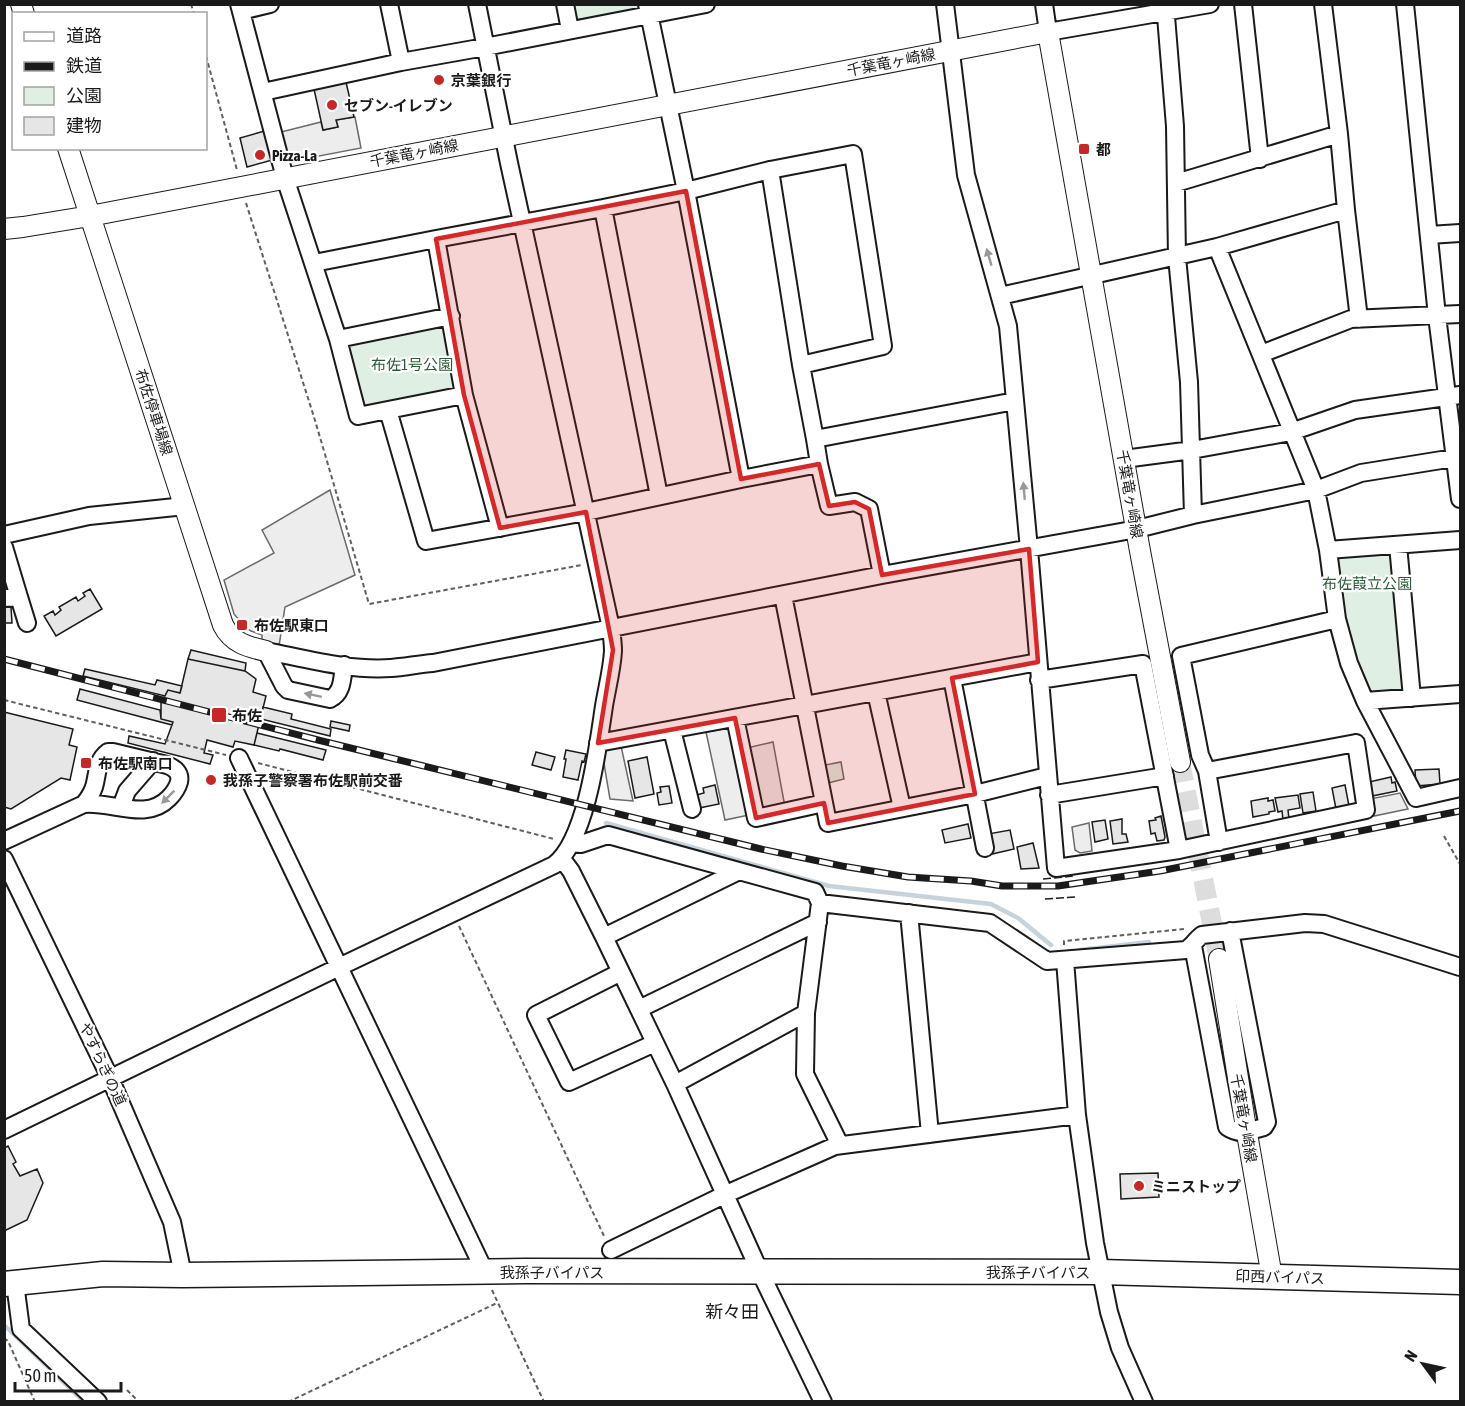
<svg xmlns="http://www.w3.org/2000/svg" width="1465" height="1406" font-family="'Asap Condensed','Noto Sans JP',sans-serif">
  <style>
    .green { fill: #e0efe3; stroke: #6a6a6a; stroke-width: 1.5 }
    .parking { fill: #ededed; stroke: #6a6a6a; stroke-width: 1.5 }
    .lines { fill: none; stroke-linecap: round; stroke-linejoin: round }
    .stream { stroke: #c6d2dc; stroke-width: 4.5 }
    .building { fill: #e6e6e6; stroke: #1a1a1a; stroke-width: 1.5 }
    .major-tunnel { stroke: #ddd; stroke-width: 20; stroke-dasharray: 20 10; stroke-linecap: butt }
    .minor-casing { stroke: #1a1a1a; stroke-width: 20 }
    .major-casing { stroke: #1a1a1a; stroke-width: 22 }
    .highway-casing { stroke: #1a1a1a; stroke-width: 27 }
    .path { stroke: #5f5f5f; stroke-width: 2; stroke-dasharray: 4.5 3; stroke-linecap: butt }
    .minor { stroke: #fff; stroke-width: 16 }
    .major { stroke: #fff; stroke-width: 20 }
    .highway { stroke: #fff; stroke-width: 24 }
    .rail-casing { stroke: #1a1a1a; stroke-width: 7 }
    .rail { stroke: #fff; stroke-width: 4.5; stroke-dasharray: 14; stroke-linecap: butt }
    .fence { stroke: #1a1a1a; stroke-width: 1.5; stroke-dasharray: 8 3; stroke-linecap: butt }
    .oneway { fill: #989898 }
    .marked { fill: #d62828; fill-opacity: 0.2; stroke: #d62828; stroke-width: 4.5; stroke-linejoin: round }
    .poi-dot { fill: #c62828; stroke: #fff; stroke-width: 2 }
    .labels { text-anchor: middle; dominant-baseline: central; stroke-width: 4.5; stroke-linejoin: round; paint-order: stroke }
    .street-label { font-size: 15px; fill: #1a1a1a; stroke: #fff }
    .poi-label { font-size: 15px; font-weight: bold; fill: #1a1a1a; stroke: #fff; text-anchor: start }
    .park-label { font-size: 15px; fill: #2b5a34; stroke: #fff }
    .quarter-label { font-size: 18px; fill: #1a1a1a; stroke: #fff }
  </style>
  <rect width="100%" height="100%" fill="#fff"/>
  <path class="green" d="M573,5H640L637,9L577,20Z
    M447,324L458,388L365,406L346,344Z
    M1398,545L1412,698L1365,701L1328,550Z
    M841,762L844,779L824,784L820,766Z"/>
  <path class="parking" d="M355,117L361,148L288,162L281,132L321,122L323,130L338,127L336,120Z
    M330,490L355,575L285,607L279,646L262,642V635L251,631L245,627L234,614L224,580L274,553L262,530Z
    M729,728L749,815L725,820L706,732Z
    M773,742L785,807L765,811L758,808L747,748Z
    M621,746L633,801L610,799L602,752Z
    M1400,793L1408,809L1374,816L1370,799Z
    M1089,823L1092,851L1080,853L1075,850L1072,827Z"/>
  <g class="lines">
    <path class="stream" d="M606,823L829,886L991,904L1018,918L1051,945
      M1080,950L1149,942
      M4,1325L84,1402"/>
  </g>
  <path class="building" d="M346,82L354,117L336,120L338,127L323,130L314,89Z
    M268,130L276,159L247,167L240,138Z
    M90,589L102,609L56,636L44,616L53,611L55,615L61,610L59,607L76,597L78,601L85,596L83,593Z
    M4,607H11L12,623H4Z
    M191,650L246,663L245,671L188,659Z
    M188,659L245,671L256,679L253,692L266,696L254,745L235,741L233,747L207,740L204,753L213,755L210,764L128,743L129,736L165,744L173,722L161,719V703L168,690L180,693Z
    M85,669L155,685L157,680L182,686L180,693L168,690L165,696L83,676Z
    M80,689L160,710L161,719L173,722L172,725L77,700Z
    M263,707L292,714L291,719L331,729L330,736L261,719Z
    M4,712L73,729L69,745L77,747L70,780L61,778L11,809L4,807Z
    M331,721L350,725L349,731L330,727Z
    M257,733L326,750L323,760L280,749L279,751L254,745Z
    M566,750L586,754L584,762L582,761L578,780L563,777L566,759H564Z
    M536,752L555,757L551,770L532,765Z
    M647,757L654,794L635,798L628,761Z
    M1439,769L1440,784L1416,786L1415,770Z
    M1391,777L1392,783L1395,782L1397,791L1372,796L1369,782Z
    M715,785L719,804L699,808L696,795L704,793L703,788Z
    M1345,785L1349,806L1336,809L1332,788Z
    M669,786L672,803L659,805L657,793L661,792L660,787Z
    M1313,792L1316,811L1303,813L1300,794Z
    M1298,795L1300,808L1288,810L1289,819L1283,820L1282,811L1278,812L1275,798Z
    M1268,798V801L1273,800L1275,811L1269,812V814L1253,817L1251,801Z
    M1161,816L1165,837L1164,840L1157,841L1155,833L1151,834L1149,821L1156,820L1155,818Z
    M1122,819V834H1126L1128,842L1113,844L1110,821Z
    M1105,820L1108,839L1095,842L1092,822Z
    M968,824L971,838L945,843L942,830Z
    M1010,830L1014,849L992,854L988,834Z
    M1033,843L1039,868L1021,869L1017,847Z
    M8,1146L16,1162L13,1164L20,1176L37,1169L43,1183L27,1220L4,1231V1148Z
    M1158,1173L1159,1197L1121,1199L1120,1174Z"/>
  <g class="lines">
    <path class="major-tunnel" d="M1180,762L1219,959"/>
    <defs>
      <path id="minor" d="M239,4L285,178L338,339L358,416L388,410L426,541L586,512L741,479L686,191L647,4
        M389,4L401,62
        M565,4L570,30
        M945,4L966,175L1008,326L1029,549L1056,868L1179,850L1366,810L1356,743L1207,771
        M1044,4L1048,32L1210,4
        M1165,4L1175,126L1177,257L1189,382L1193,515
        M1243,4L1260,159
        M1323,4L1339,134L1346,210L1359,319
        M1405,4L1437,316L1460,499
        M241,11L270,4
        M263,92L401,62L485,47L706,4
        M770,170L801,365L815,439
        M1176,183L1339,134
        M603,208L659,496
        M1429,235L1460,233
        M436,239L603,208L686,191L770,170L853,154L883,346L801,365
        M1217,247L1346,210
        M314,263L436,239L464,395L388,410
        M1000,296L1217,247L1316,490L1328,550L1337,619L1349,663L1365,701L1416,798L1460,788
        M338,339L451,316
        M1261,354L1351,319L1460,314
        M464,395L500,528
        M1124,459L1192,450L1291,432L1355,410L1460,395
        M741,479L819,464
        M4,535L89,516L185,506
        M1398,545L1412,698
        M4,547L19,597
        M1328,550L1460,540
        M882,575L869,509L855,502L829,506L819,464L815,439L1015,401
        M783,595L828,823L975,794L1047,776
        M4,598L19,597L27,623
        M266,651C307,659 350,671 391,668C405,667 419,664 433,663L882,575L1137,529L1193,515L1316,490L1361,473L1460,457
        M266,651L284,686L288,690L330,699C343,693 342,678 344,665
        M952,678L985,848
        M1039,680L1143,664L1179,850
        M876,692L902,808
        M1365,701L1460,694
        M735,718L756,818L824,803
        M672,730L692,809
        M598,743L1038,662
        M239,758L485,1272
        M1049,795L1165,776
        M121,807L127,791L153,761
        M4,841L84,804C112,801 146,822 169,798C174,793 177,789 179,782C181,773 175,768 167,765L113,752H108C96,761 98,774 94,787C92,793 89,798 84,804
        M1219,842L1207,771L1200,755L1181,656L1337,619
        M571,843L581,844L608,835L815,892L820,903L990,923L1047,961L1186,950C1193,946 1196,939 1202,935L1305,923L1324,924L1460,967
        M4,859L110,1078L172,1222L183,1275
        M562,859L571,871L604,937L675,1084L760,1272L823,1402
        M909,913L930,1134
        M604,937L739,871
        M1193,946L1227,1127C1240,1136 1249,1131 1264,1127L1267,1122L1230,931
        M1065,960L1077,1115L1095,1243L1109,1312L1120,1348L1144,1402
        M621,972L536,1015L569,1082L655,1043
        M639,1009L818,922
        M806,1013L805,1074L840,1145
        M675,1084L806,1013L820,903
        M4,1130L339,967L554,865C587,840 598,745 604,706C607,688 612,669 613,651C613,644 612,636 611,628L509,163L477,4
        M611,1250L724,1195L835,1146L1077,1115
        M15,1283L21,1329L98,1402"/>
      <path id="major" d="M21,4L24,14
        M68,148L223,625C232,643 248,647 266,651
        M4,229L23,227L90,216L1048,32L1140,551L1180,762
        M1219,959L1245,1122L1272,1277"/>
      <path id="highway" d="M4,1284L103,1274L183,1275L525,1271L1100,1272L1460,1282"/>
    </defs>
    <use href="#minor" class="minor-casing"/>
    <use href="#major" class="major-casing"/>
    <use href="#highway" class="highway-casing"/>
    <path class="path" d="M191,4L194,14
      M206,56L237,170
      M246,203L314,417L369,604L582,565
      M4,700L226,755
      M258,763L554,839
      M1444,836L1460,864
      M459,926L604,1236
      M1064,945V941L1185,929
      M492,1290L544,1402
      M4,1338L8,1341L35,1402
      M127,1390L139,1402
      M288,1402L497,1303"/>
    <use href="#minor" class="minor"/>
    <use href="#major" class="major"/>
    <use href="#highway" class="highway"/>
    <defs>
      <path id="rail" d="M4,659L318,740L761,849L842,866L908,877L971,881L1002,886H1058L1160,871L1460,811"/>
    </defs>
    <use href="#rail" class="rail-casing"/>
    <use href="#rail" class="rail"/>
    <path class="fence" d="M1043,879L1074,876
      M1045,899L1075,897"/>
  </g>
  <defs><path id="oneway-solid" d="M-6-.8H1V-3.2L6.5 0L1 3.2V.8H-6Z" transform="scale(1.5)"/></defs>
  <g class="oneway">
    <use href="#oneway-solid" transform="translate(989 257) rotate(-106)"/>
    <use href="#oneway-solid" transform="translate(1024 491) rotate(-95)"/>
    <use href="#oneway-solid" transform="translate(313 695) rotate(-168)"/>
    <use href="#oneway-solid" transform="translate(168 797) rotate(135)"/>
  </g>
  <path class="marked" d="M686,191L741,479L819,464L829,506L855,502L869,509L882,575L1029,549L1038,662L952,678L975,794L828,823L824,803L756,818L735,718L598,743L613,650L586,512L500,528L464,395L436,239Z"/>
  <g class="poi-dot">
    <circle cx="439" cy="80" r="6"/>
    <circle cx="332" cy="105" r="6"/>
    <rect x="1078" y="143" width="12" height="12" rx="3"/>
    <circle cx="260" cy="155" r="6"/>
    <rect x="236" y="619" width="12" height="12" rx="3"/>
    <rect x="211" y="707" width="16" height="16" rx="3"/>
    <rect x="80" y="757" width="12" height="12" rx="3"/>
    <circle cx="211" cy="780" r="6"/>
    <circle cx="1139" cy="1186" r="6"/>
  </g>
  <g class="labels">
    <g class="street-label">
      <text transform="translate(891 62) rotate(-11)">千葉竜ヶ崎線</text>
      <text transform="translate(414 153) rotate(-11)">千葉竜ヶ崎線</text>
      <text transform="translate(154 412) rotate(72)">布佐停車場線</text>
      <text transform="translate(1130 494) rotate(80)">千葉竜ヶ崎線</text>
      <text transform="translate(103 1064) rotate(65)">やすらぎの道</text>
      <text transform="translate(1244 1118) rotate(80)">千葉竜ヶ崎線</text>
      <text x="552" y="1272">我孫子バイパス</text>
      <text x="1038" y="1272">我孫子バイパス</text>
      <text transform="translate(1280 1277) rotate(2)">印西バイパス</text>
    </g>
    <g class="poi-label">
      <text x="451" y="80">京葉銀行</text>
      <text x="344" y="105">セブン-イレブン</text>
      <text x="1096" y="149">都</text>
      <text x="272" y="155">Pizza-La</text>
      <text x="254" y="625">布佐駅東口</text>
      <text x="232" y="715">布佐</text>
      <text x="98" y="763">布佐駅南口</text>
      <text x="223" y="780">我孫子警察署布佐駅前交番</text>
      <text x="1151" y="1186">ミニストップ</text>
    </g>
    <g class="park-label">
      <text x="412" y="364">布佐1号公園</text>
      <text x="1367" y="583">布佐葭立公園</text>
    </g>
    <g class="quarter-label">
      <text x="732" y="1311">新々田</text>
    </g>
  </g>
  <rect width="1465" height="1406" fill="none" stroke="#1a1a1a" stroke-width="12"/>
  <rect x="12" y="12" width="195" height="138" fill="#ffffff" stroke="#a3a3a3" stroke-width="1.5"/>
  <rect x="24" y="32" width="30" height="9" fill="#ffffff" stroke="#a3a3a3" stroke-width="1.5"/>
  <text x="66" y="42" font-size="18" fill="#1a1a1a">道路</text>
  <rect x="24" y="62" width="30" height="9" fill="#1a1a1a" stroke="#a3a3a3" stroke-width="1.5"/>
  <text x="66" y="72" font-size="18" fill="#1a1a1a">鉄道</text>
  <rect x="24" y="87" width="30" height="18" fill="#e0efe3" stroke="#a3a3a3" stroke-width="1.5"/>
  <text x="66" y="102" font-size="18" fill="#1a1a1a">公園</text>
  <rect x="24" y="117" width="30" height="18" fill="#e6e6e6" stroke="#a3a3a3" stroke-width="1.5"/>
  <text x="66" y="132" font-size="18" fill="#1a1a1a">建物</text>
  <g transform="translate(1423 1364) rotate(303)" stroke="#ffffff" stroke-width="4.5" paint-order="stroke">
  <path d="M0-4.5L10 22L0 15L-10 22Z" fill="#1a1a1a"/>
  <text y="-9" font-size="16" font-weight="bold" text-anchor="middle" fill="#1a1a1a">N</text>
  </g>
  <path d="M15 1382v9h106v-9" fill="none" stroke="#1a1a1a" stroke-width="3"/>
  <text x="24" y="1382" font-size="18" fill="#1a1a1a" stroke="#ffffff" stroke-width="4.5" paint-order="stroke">50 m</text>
</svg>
